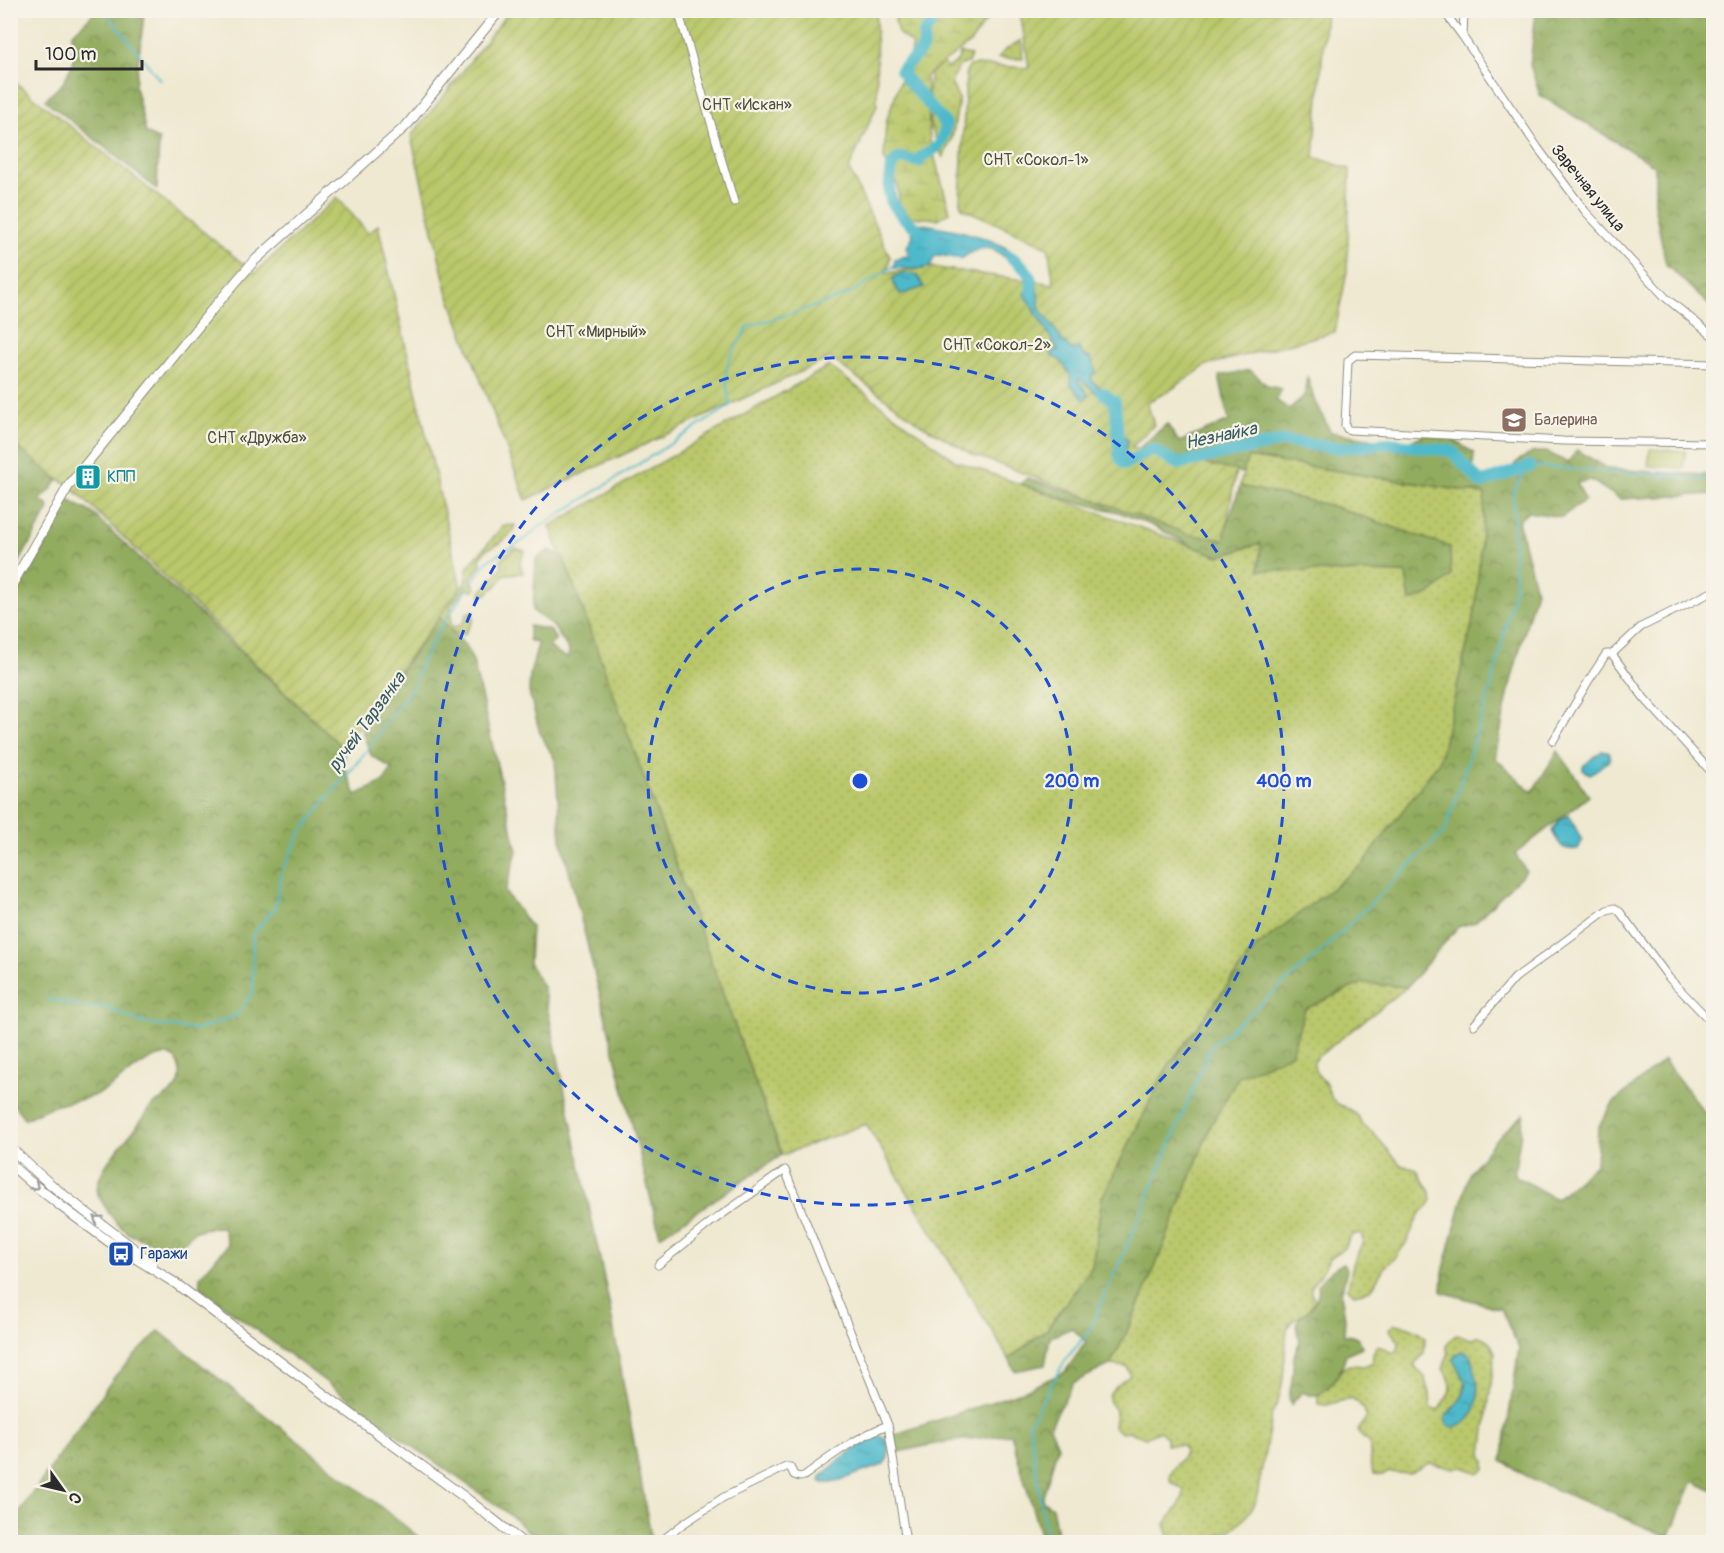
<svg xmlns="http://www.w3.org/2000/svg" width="1724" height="1553" font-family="Pangolin,sans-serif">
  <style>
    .grass { fill: url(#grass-dots); stroke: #727a4b; stroke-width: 1.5; fill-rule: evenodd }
    .forest { fill: url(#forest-crowns); stroke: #5e6c45; stroke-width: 1.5 }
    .wetland { fill: url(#wetland-marsh); stroke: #727a4b; stroke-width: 1.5 }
    .park { fill: #b9c86b; stroke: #727a4b; stroke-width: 1.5 }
    .garden { fill: url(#garden-furrows); stroke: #727a4b; stroke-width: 1.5 }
    .water { fill: url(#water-ripples); stroke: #3c727a; stroke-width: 1.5 }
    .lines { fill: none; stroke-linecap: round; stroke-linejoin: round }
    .stream { stroke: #4eb9ca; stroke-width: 2 }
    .river { stroke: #4eb9ca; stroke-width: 12 }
    .street-casing { stroke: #8d8a7e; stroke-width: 9 }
    .secondary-casing { stroke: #8d8a7e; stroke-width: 11 }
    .street { stroke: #fff; stroke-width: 7 }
    .secondary { stroke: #fff; stroke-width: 9 }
    .oneway { stroke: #a0a0a0 }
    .ring { fill: none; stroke: #1d4ed8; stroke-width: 3; stroke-dasharray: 10 8 }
    .labels { text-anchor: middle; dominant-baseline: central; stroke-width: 4.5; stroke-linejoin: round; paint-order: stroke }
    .park-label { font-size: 16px; fill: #4e523b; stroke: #f7f3e8 }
    .street-label { font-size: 16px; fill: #2b2b2b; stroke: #f7f3e8 }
    .education-label { font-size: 16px; fill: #785e54; stroke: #f7f3e8; text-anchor: start }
    .culture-label { font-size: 16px; fill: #0d838f; stroke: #f7f3e8; text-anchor: start }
    .transit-label { font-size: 16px; fill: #164399; stroke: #f7f3e8; text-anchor: start }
    .water-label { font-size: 18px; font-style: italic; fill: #375d63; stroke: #f7f3e8 }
    .centre { fill: #1d4ed8; stroke: #f7f3e8; stroke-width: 3 }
    .ring-label { font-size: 18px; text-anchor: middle; font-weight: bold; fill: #1d4ed8; stroke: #f7f3e8; stroke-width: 4.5; stroke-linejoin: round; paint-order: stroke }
  </style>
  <defs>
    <pattern id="grass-dots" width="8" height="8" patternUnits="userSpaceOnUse" patternTransform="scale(1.5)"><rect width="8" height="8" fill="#b9c86b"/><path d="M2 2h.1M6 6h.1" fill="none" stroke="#9fac5d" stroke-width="1.8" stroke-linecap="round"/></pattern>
    <pattern id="forest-crowns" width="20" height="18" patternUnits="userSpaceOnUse" patternTransform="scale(1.5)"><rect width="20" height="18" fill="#92ac5f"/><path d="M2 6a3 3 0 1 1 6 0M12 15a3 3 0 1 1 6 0" fill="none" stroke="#778c4f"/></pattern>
    <pattern id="wetland-marsh" width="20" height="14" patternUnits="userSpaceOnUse" patternTransform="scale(1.5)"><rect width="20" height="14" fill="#b9c86b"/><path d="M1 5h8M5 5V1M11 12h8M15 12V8" fill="none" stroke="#9fac5d"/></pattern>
    <pattern id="garden-furrows" width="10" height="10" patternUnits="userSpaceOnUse" patternTransform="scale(1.5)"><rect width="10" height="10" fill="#b9c86b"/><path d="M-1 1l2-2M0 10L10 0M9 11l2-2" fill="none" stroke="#9fac5d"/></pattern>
    <pattern id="water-ripples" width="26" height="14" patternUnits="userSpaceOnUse" patternTransform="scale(1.5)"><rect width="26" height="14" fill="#4eb9ca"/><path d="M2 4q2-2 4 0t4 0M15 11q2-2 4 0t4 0" fill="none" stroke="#4197a4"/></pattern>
  </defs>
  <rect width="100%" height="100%" fill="#f7f3e8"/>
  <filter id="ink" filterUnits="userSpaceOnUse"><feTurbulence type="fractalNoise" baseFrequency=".0167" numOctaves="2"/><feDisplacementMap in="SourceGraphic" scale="12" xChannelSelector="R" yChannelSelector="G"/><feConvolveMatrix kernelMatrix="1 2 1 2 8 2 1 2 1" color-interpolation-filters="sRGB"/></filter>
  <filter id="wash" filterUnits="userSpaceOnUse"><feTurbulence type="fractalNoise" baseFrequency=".008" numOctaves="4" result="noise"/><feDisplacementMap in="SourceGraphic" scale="24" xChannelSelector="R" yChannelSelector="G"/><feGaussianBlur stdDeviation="1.35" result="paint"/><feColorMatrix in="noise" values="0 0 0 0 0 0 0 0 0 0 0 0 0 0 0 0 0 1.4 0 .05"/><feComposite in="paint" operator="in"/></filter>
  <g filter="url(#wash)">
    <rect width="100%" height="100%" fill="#efe9d1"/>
    <path class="grass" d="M1021,40L1023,59L998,58L1005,50Z
      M960,53L971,55L968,63L959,66L951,83L959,99L952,138L943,158L929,121L934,107L928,94L931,69L940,60L948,68L958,61Z
      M829,366L956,461L1219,556L1261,543L1259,570L1406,573L1410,601L1450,547L1329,505L1240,486L1247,457L1486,494L1475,612L1439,762L1363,864L1254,949L1167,1068L1102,1198L1092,1267L1047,1329L1009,1359L866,1124L782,1155L550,526Z
      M515,525L512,533L499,544L487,549L480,558L481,564L470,579L476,587L474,591L464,589L451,606V625L455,627L463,623L467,613L473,611V621L464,635L453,632L439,617L456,590L464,586L467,575V568L503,526Z
      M515,548L525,551L520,562L523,573L505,574L496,586L481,598V592L502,567L501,559Z
      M1362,983L1407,987L1315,1059L1314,1064L1315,1071L1326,1084L1332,1099L1338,1104L1352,1111L1358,1116L1362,1124L1374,1134L1401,1165L1417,1170L1430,1192L1432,1200L1427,1208L1420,1213L1406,1243L1396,1257L1384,1268L1371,1290L1354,1294L1348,1288L1353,1264L1363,1241L1361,1233L1352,1235L1343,1249L1329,1259L1321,1274L1311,1286V1294L1316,1300L1305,1313L1291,1322L1287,1329C1284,1355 1286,1392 1272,1413L1257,1496L1255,1504L1244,1519L1231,1530L1223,1533L1209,1542H1196L1186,1537L1170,1540L1165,1524C1173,1512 1183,1505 1184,1490L1170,1481V1473L1185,1453L1183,1445H1166V1437L1160,1431L1145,1438L1130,1432L1121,1433L1114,1427L1116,1411C1098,1393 1119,1387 1130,1375L1127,1367L1110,1365L1125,1336L1155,1267L1211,1125L1239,1076L1291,1054L1304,1009Z
      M1395,1324C1406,1325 1417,1328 1425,1337L1424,1353L1414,1366L1425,1377C1426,1388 1432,1397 1431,1408L1438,1411C1449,1393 1458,1388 1443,1369L1448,1354L1446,1346L1450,1340L1457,1335L1472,1339L1479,1336C1488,1339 1492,1343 1495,1353L1482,1454L1485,1461V1469L1478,1473L1462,1467L1454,1469L1430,1463L1408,1474L1390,1472L1383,1475L1374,1474C1367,1464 1372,1454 1369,1442L1363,1438L1358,1431L1367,1416L1358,1402L1351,1398L1327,1405L1318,1404V1395C1323,1391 1329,1387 1333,1382C1338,1376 1340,1367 1350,1365C1360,1364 1361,1369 1373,1362V1354L1377,1346L1385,1348L1391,1353L1398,1350L1399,1342L1389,1329ZM1473,1363L1474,1370L1454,1428L1451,1409C1463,1398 1463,1397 1465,1382C1466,1376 1470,1368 1473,1363Z"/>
    <path class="forest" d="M95,11H139L144,16L135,86L146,133L159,140L157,189L45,100L63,83L73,63L72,34L89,18Z
      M1536,11H1713V309L1666,264L1655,209V166L1540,95L1530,65Z
      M1250,370L1268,386L1282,389L1276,400L1289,409L1304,396L1307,376L1315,402L1331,432L1405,444L1425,434L1449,437L1474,453L1472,479L1508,471L1519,460L1534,452H1547L1568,463L1577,450L1608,469L1704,475L1713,471V494L1620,499L1591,480L1577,483L1585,500L1562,517L1528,512L1518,521L1536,590L1510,685L1495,758L1532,792L1558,751L1589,796L1515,854L1526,871L1475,922L1458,927L1407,987L1362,983L1305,1009L1291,1054L1239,1076L1211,1125L1155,1267L1125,1336L1110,1365L1073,1383L1050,1427L1058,1446L1042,1500L1052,1507L1059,1542H1042L1011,1434L939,1443L893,1453L890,1436L1021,1392L1065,1372L1086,1342L1072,1328L1050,1337L1045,1365L1015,1371L1009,1359L1047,1329L1092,1267L1102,1198L1167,1068L1254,949L1363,864L1439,762L1475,612L1485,494L1248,457L1243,473L1185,466L1121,464L1167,424L1179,442L1229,421L1219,376Z
      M11,442L58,479L53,487L40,501L48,505L49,509L11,577Z
      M1027,478L1222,541L1240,486L1329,505L1450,547L1451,576L1429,595L1410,601L1406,573L1259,570L1261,543L1219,556L1197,548L1151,525L1118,512L1065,499L1021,484Z
      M68,500L91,512L343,748L344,767L356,795L383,782L392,769L371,755L361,728L439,617L466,647L473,661L517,851L505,892L531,927L529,963L543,987L608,1297L652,1542H540L505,1511L401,1438L200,1288V1276L228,1245L223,1227C194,1228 192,1230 176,1253L129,1234C119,1226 111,1218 105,1207C103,1203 100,1199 98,1195C92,1174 123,1144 135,1129C141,1122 145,1113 151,1107C158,1100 171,1095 177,1087C184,1077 179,1054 165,1055C147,1055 119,1083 102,1092C87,1100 71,1101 54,1106C44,1109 34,1115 25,1119L11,1101V603L44,549L66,501Z
      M549,550L563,556L782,1155L660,1236L561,839L555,760L540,733L529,692L530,674L538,644L529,640V626L550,630L556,640L549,646L558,654L568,658L569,650L553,626L533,611L536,559Z
      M1664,1060L1713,1124V1491L1693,1481L1669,1537L1533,1480L1502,1461L1519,1348L1501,1309L1442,1292L1443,1272L1469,1174L1496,1139L1524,1114L1514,1175L1556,1199L1596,1164L1598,1128L1613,1103Z
      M1343,1263L1347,1270L1341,1294L1345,1318L1344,1335L1352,1336L1359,1339L1362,1347L1346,1354L1341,1370L1332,1383L1318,1395H1310L1302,1392L1291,1405L1289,1397L1292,1380L1294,1356L1300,1341L1296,1326L1299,1318C1310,1310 1321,1298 1318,1284L1328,1273Z
      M159,1331L425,1542H11V1524L115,1376Z"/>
    <path class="wetland" d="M893,11H993L971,42L926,76L930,141L950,212L938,219L911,217L899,204L898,186L884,158L886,122L913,45L898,33Z"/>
    <path class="park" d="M1650,449L1685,451L1684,468L1648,466Z"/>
    <path class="garden" d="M509,11H876L877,105L849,169L890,257L887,273L930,267L1054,284L1048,247L969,211L962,208L960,202L966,72L970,66L975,65L1029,68L1020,11H1326L1314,157L1350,169L1347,272L1335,332L1207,365L1169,391L1147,402L1154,425L1132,447L1236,471L1224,540L1188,534L974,455L922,425L830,358L526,500L447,291L411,136L446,93Z
      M10,78L255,273L337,197L368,233L378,225L461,587L343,748L69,485L58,479L11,442Z"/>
    <path class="water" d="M912,222C946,228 1003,235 1025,264L1021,269C996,253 991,237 961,259L939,255L934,257L930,267L923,269L894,268L895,260L908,255L907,247L913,236L911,228Z
      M902,273L917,275L924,287C914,290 911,293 900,294L894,284L893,278Z
      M1032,275L1036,281L1040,310L1047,318L1062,340L1072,350L1078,347L1084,356L1091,358L1096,372L1092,375L1091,380L1116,401L1113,405L1100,396L1079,378L1078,381L1089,395L1084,400L1071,385L1070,374L1060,360L1052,356L1051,351L1058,350L1024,293L1029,287L1028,276Z
      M1120,426L1122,435L1128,440L1122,459L1118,462C1112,456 1113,450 1117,444L1116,427Z
      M1602,751H1607L1610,755L1609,761L1590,774L1583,770V766Z
      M1569,815L1582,841L1578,849C1561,852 1560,844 1552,831L1560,820Z
      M1462,1351L1470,1355C1477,1374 1485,1404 1467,1421C1463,1424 1458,1426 1454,1428L1447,1424L1446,1416C1453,1407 1469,1395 1465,1382C1462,1375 1457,1367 1453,1360L1455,1355Z
      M874,1435L882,1436L888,1442V1458L883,1465L831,1483H824L820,1481L821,1477L839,1460Z"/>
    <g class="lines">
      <path class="stream" d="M104,10L160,80
        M47,999L92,1008L102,1006L143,1023L197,1030L237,1015L253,992L252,935L275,908L282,872L300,834L320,807L361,758L414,685L422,662L439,630L464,593L487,561L524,540L538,528L730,406C728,394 725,380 727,368C730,353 741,339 749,326L816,306L849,294L895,265
        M1047,1542L1029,1424L1066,1359L1089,1331L1137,1223L1211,1046L1322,951L1445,831L1492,684L1515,587L1513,491L1530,466L1714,479"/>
      <path class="river" d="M917,10L921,12L923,17L931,19L930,27C919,35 927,40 922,49C919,54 906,65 901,70L908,81L946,124C942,145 940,147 921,157L919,162L901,158L896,160L892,165L889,192L892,204L903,217L923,234
        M1011,257C1023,266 1034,274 1031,291
        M1103,393L1115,402L1120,458L1125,464L1152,449L1178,464L1283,441L1338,448L1389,443L1452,451L1481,483L1530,466"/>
    </g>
  </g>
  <g filter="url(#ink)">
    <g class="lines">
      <defs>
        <path id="street" d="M678,10L734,202
          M1443,10L1463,37L1538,148L1585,211L1666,298L1714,337
          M1463,37L1464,10
          M1714,364L1355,355L1348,361L1345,425L1347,429L1350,430L1563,441L1714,443
          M1612,654L1644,698L1714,775
          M1553,741L1589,680L1606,654H1612L1641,627L1714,591
          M1474,1025L1515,978L1607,910L1615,908L1620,912L1669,978L1714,1025
          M658,1265L710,1223L785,1170L888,1425L906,1542
          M660,1542L683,1524L724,1497L786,1467H790L794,1475L800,1477L804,1476C830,1457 858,1436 888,1425"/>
        <path id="secondary" d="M10,588L69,485L210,312L253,262L407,125L500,10
          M10,1147C53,1191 105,1225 152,1263
          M10,1164L28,1180L62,1207L108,1241L175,1283L295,1373L467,1499L522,1542"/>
      </defs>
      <use href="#street" class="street-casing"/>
      <use href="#secondary" class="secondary-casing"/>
      <use href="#street" class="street"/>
      <use href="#secondary" class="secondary"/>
    </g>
    <defs><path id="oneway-chevron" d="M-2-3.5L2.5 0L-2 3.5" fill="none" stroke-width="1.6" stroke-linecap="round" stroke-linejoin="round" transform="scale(1.5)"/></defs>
    <g class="oneway">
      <use href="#oneway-chevron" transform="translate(35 1186) rotate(39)"/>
      <use href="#oneway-chevron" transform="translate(97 1219) rotate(-143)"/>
    </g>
  </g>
  <g class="ring">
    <circle cx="860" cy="781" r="212"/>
    <circle cx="860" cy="781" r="424"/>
  </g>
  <defs>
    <symbol id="school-square" viewBox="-11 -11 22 22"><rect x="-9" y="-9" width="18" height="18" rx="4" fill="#8d6e63" stroke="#f7f3e8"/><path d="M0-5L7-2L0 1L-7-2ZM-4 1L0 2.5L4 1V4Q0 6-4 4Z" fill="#fff"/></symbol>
    <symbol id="building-square" viewBox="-11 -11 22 22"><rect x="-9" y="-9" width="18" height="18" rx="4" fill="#0f9aa8" stroke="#f7f3e8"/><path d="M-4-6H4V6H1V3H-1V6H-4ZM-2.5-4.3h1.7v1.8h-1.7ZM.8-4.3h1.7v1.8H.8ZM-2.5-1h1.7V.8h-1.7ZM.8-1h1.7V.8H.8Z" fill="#fff"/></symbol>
    <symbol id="bus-square" viewBox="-11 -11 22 22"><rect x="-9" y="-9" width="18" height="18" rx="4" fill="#1a4fb4" stroke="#f7f3e8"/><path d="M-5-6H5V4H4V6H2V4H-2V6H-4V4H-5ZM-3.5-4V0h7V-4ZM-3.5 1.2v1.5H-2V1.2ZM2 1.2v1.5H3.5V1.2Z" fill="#fff"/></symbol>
  </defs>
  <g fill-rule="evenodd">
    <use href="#school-square" x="1499" y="405" width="30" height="30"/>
    <use href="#building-square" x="73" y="462" width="30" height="30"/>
    <use href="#bus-square" x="106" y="1239" width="30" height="30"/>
  </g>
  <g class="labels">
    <g class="park-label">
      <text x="747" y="105">СНТ «Искан»</text>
      <text x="1036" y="160">СНТ «Сокол-1»</text>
      <text x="596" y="332">СНТ «Мирный»</text>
      <text x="997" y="345">СНТ «Сокол-2»</text>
      <text x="257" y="438">СНТ «Дружба»</text>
    </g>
    <g class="street-label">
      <text transform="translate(1588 188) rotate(51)">Заречная улица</text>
    </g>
    <g class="education-label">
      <text x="1534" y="420">Балерина</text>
    </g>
    <g class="culture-label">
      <text x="107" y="477">КПП</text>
    </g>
    <g class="transit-label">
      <text x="140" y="1254">Гаражи</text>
    </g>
    <g class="water-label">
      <text transform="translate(1221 436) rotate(-12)">Незнайка</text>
      <text transform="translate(367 722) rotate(-54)">ручей Тарзанка</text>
    </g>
  </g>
  <circle cx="860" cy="781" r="9" class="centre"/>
  <g class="ring-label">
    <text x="1072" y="787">200 m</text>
    <text x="1284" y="787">400 m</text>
  </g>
  <rect width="1724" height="1553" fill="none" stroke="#f7f3e8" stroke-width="36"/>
  <g transform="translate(63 1490) rotate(124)" stroke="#f7f3e8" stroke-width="4.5" paint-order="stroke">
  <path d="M0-4.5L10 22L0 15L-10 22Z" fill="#2b2b2b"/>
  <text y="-9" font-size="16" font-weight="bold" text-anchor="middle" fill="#2b2b2b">С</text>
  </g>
  <path d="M36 60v9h106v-9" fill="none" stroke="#2b2b2b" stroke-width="3"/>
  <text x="45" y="60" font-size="18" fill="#2b2b2b" stroke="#f7f3e8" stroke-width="4.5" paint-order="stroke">100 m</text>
</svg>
